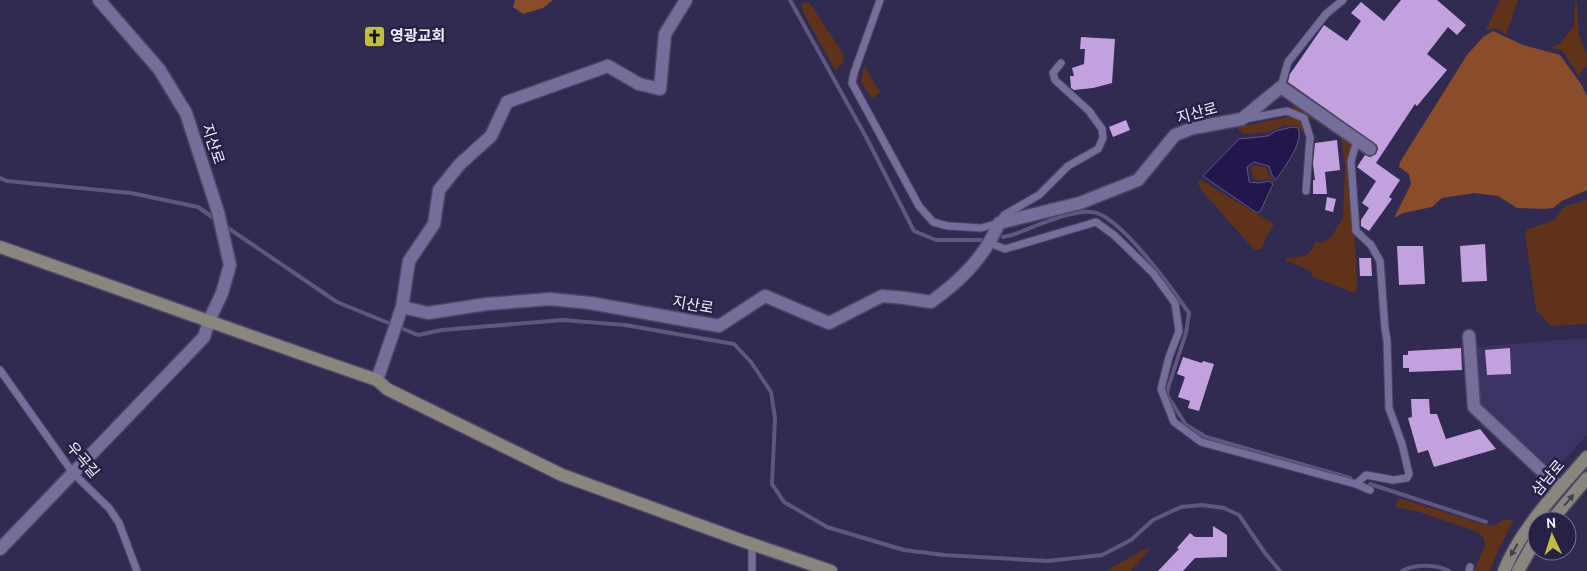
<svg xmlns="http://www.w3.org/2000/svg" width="1587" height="571" font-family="Cabin,'Noto Sans KR',sans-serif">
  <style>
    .built { fill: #3b3361 }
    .green { fill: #5e331a }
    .forest { fill: #894d29 }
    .water { fill: #23164c; stroke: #605781 }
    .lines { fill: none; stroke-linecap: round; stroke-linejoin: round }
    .stream { stroke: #605781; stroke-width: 4 }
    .building { fill: #c3a1df }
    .service-casing { stroke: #4d4766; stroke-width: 9 }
    .minor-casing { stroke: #4d4766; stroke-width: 15 }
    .secondary-casing { stroke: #4d4766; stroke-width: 15 }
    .service { stroke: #746f9a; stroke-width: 7 }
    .minor { stroke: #746f9a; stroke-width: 12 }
    .secondary { stroke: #8a867e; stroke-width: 12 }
    .oneway { fill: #453f57 }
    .labels { text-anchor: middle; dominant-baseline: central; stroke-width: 5; stroke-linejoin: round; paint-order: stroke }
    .poi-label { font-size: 15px; font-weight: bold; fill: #f0eefe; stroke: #272146; text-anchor: start }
    .street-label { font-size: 15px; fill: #f0eefe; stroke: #272146 }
  </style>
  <rect width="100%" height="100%" fill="#312b51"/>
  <path class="built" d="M1587,338V435L1558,467L1549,469L1477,405L1476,347Z"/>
  <path class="green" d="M1500,0H1518L1506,35L1496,28L1486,30Z
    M1575,0L1577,3L1579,36L1587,54V67L1584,68L1579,76L1562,50L1550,48L1559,44L1574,26Z
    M809,2L844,55L843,63L835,70L803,12L801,4Z
    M864,65L877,88L881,90L873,99L861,82Z
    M1294,105L1300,106L1349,141L1351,147L1348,161L1356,257L1357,289L1354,293L1311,276L1312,272L1286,260L1287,258C1304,257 1310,257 1316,241L1322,243L1331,237L1343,218L1345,167L1341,136L1292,108Z
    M1292,116L1303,120L1305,129L1302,132L1297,126L1285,125L1269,132L1244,134L1233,125H1247Z
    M1254,165L1267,168L1268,175L1275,180L1274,182L1268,179L1262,180L1253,179L1251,168Z
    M1201,180L1274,224L1269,232L1261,249L1255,250L1249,244L1203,192L1197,182Z
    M1587,200V324L1551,326L1536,310L1525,233L1528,229L1554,220L1565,206Z
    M1399,498L1482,524L1494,526L1505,519L1513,521L1496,555L1490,571H1474L1485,545L1484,538L1478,532L1416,511L1396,507L1397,501Z
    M1151,547L1131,571H1106L1139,552Z"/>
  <path class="forest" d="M515,0H553L543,8L523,14L513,7Z
    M1493,31L1523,45L1560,55L1581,84L1587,96V190L1562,201L1553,208L1544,209L1517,208L1498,196L1474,193L1442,198L1432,207L1403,213L1394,218L1411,184L1409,174L1399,167L1400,162L1467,55L1483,37Z"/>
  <path class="water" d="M1292,127L1298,128C1304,143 1284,167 1276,180L1272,175L1269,166L1254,162L1247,167L1249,182L1259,183L1269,181L1273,184L1261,210L1257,213L1203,176L1239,139L1268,136L1276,131Z"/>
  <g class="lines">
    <path class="stream" d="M790,0L866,137L914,231L936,240H982
      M0,178L7,181L131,193L198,207L215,219
      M225,226L337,302L418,335L442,330L563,320L625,325L734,344L751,362L771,392L775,418L772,484L784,502L827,527L904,550L944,555L1048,561L1102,555L1131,540L1153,520L1181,507L1202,505L1224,508L1239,515L1265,553L1280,571
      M1003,237L1012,235C1032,228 1072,209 1092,212C1119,214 1173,290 1189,313L1186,333L1168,388L1167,395L1186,425L1206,437L1350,478
      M1370,484L1486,522
      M1402,571C1415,564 1435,564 1449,571"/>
  </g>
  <path class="building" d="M1401,0H1437L1466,25L1457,35L1448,27L1427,54L1447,70L1417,106L1415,104L1376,163L1400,180L1389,197L1392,199L1369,231L1361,226V220L1369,208L1362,203L1376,181L1357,167L1365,155L1370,157L1376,154L1378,149L1377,145L1288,82L1290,74L1324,25L1347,41L1361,21L1351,13L1361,2L1384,21Z
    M1081,37L1115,39L1112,83L1093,88L1074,90L1071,88L1070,76H1074L1072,68L1084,64L1085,49H1080Z
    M1126,120L1130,130L1113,137L1109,127Z
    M1337,140L1340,170L1325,172L1327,194H1313V180H1315L1313,164L1315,143Z
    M1327,197L1336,199L1333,212L1325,210Z
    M1485,244L1487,281L1462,282L1460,246Z
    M1397,246H1423L1425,284L1399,285Z
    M1359,258H1371L1372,276H1360Z
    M1461,348L1462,370L1409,372V368H1403V355H1408V351Z
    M1510,348L1511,374L1487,375L1485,350Z
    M1183,357L1202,363L1203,361L1214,364L1199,411L1188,408L1190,401L1178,397L1185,377L1177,374Z
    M1411,399H1429L1430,414H1437L1446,439L1480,429L1496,449L1434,467L1428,450L1418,453L1408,418L1412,417Z
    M1213,526L1227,535V557L1195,558L1183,571H1158L1179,549L1177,548L1190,533L1195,537H1213Z"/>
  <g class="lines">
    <defs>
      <path id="service" d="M880,0L854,73L852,83L919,206L933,222L948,226L981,228L999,223L1004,215L1039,195L1068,166L1098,149L1103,138L1102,129L1089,111L1055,80L1053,73L1061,63
        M1281,87L1288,62L1326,14L1343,0
        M1245,119L1287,111L1304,118L1310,137L1306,191
        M990,243L1005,249L1096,222L1114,235L1153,273L1175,303L1179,331L1169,357L1161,389L1174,422L1201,442L1356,484L1370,490
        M0,370L73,473L109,508L119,523L137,571
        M1356,484L1366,475L1393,480L1407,478L1409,474L1402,444L1389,408L1387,340L1385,329L1380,261L1371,245L1356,231L1351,161L1357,140
        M752,571V544
        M1469,571L1470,567"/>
      <path id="minor" d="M402,307L409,261L434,224L439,190L460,164L491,136L507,102L608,66L639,84L660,89L665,34L686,0
        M1469,336L1474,407L1560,488
        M377,380L402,307L428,313L487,304L550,299L590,303L719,326L765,296L829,323L882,296L905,298L931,302C961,280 984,258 999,223L1080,203L1138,180L1175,135L1193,128L1242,119L1281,87L1370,149
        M0,549L204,337L209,321L222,293L230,265L218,212L186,113L159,69L99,0"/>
      <path id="secondary" d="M0,247C126,291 251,337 377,380L387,389L562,475L743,541L831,571
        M1551,521L1587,478
        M1504,571C1522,527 1556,493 1587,457
        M1518,571L1537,537"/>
    </defs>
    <use href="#service" class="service-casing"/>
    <use href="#minor" class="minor-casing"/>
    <use href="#secondary" class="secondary-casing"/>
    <use href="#service" class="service"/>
    <use href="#minor" class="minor"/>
    <use href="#secondary" class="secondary"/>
  </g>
  <defs><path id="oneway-solid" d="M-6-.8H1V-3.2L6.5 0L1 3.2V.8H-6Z" transform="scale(1.25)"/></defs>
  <g class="oneway">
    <use href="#oneway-solid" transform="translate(1569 500) rotate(-50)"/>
    <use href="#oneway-solid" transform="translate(1514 550) rotate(120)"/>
  </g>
  <defs>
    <symbol id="church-square" viewBox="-11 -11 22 22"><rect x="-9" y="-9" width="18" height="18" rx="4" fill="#bebe42" stroke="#272146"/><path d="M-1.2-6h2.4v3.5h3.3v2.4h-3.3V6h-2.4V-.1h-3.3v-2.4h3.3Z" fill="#111"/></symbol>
  </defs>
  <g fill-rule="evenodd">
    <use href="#church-square" x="362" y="24" width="25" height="25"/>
  </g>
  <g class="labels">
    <g class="poi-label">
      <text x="390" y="36">영광교회</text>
    </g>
    <g class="street-label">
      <text transform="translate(1197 113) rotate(-15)">지산로</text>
      <text transform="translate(213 144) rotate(72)">지산로</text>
      <text transform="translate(693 305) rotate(10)">지산로</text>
      <text transform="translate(83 460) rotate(50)">우곡길</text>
      <text transform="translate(1548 478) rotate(-50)">삼남로</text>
    </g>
  </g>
  <g transform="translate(1552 536) rotate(356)"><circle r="24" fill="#272146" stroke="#777390"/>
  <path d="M0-4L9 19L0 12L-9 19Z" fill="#bebe42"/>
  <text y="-8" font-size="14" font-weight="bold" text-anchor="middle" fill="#f0eefe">N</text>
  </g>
</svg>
